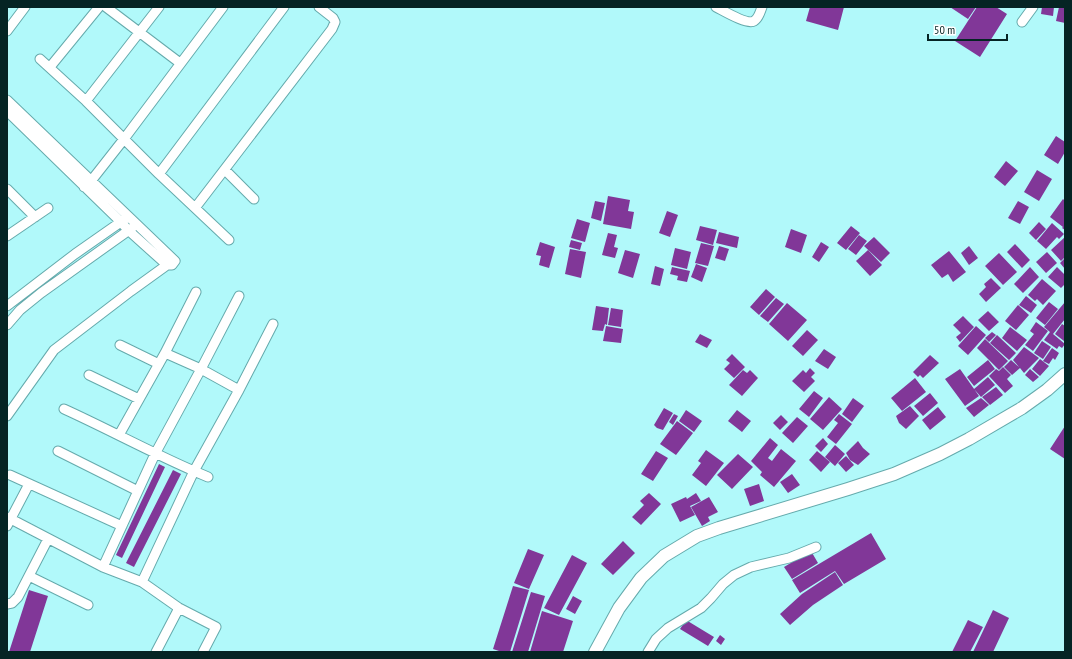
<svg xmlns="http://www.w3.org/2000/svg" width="1072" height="659" font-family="'PT Sans Narrow',sans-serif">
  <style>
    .building { fill: #813798 }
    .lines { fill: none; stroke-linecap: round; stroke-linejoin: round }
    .street-casing { stroke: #65aaac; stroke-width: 11 }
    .secondary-casing { stroke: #65aaac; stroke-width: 14 }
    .street { stroke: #fff; stroke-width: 9 }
    .secondary { stroke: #fff; stroke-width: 12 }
  </style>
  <rect width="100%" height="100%" fill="#b1f9fa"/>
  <path class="building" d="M810,7H844L838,30L806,21Z
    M950,7H976L968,19Z
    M977,7H996L1007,14L980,57L955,41Z
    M1042,7H1054L1053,16L1041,14Z
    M1059,7H1065V23L1056,21Z
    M1056,136L1065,142V152L1058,164L1044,155Z
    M1006,161L1018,171L1005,186L994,177Z
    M1037,170L1052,179L1039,201L1024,192Z
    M608,196L630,200L628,211L634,212L631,229L603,224Z
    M1063,199L1065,201V230L1062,228L1063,227L1050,217Z
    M595,201L605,203L601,221L591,218Z
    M1018,201L1029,207L1020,224L1008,218Z
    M667,211L678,215L670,237L659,233Z
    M577,219L590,223L585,242L571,238Z
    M1039,222L1046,229L1036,240L1029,233Z
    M1052,223L1064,234L1059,239L1057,237L1046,249L1037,241Z
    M700,226L717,230L713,245L696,240Z
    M851,226L860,233L846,250L837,243Z
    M791,229L807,235L801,253L785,247Z
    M719,232L739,237L737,248L716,243Z
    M608,233L617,235L614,247L618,248L615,258L602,255Z
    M859,235L867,241L856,255L848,249Z
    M874,237L890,253L881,262L864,246Z
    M1065,237V257L1061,261L1051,250Z
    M571,240L582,243L580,250L569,247Z
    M540,242L555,247L549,268L539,265L541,256L536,255Z
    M821,242L829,247L819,262L812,257Z
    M701,243L714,246L708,266L695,263Z
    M1015,244L1030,260L1022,268L1007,252Z
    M719,246L729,249L725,261L715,258Z
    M969,246L978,258L969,265L961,253Z
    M675,248L691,252L687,269L671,265Z
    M570,249L586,252L581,278L565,274Z
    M625,250L640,254L633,278L618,273Z
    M868,250L882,265L870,276L856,261Z
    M949,251L966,272L953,282L948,274L942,278L931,265Z
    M1047,252L1057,263L1046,273L1036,262Z
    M999,253L1017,272L1003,285L985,266Z
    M1065,258V269L1060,263Z
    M696,264L707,268L702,282L691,277Z
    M655,266L664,269L660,286L651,284Z
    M672,267L690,271L687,282L677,280L678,276L670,274Z
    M1030,267L1039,277L1023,293L1014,284Z
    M1057,267L1065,275V284L1061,288L1048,277Z
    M991,278L1001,288L986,302L979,294L986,287L984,284Z
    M1042,279L1056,291L1043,305L1037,299L1035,301L1028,295Z
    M766,289L775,297L759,315L750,307Z
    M1026,296L1037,305L1031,313L1019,305Z
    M776,298L784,304L768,322L760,316Z
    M1049,302L1058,309L1045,325L1036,318Z
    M1065,302V319L1053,334L1065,344L1062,348L1059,346L1057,349L1044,340L1050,332L1044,327Z
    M787,303L807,320L788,341L769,324Z
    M1018,305L1029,315L1016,330L1005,321Z
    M596,306L609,308L607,325L605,324L603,331L592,330Z
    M611,308L623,310L621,327L608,325Z
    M988,311L999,322L989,331L978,320Z
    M963,316L974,327L960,342L956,337L961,333L953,325Z
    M1036,322L1048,331L1033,351L1025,345L1034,334L1030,331Z
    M1062,324L1065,326V339L1064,341L1055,334Z
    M606,326L623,329L621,343L603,341Z
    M976,326L986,335L968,355L958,346Z
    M1010,327L1027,340L1017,351L1002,338Z
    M807,330L818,340L803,356L792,346Z
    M992,332L996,335L989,342L985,338Z
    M700,334L712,340L707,348L695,342Z
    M997,335L1016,353L1009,360L990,343Z
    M985,339L1008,361L999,370L977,348Z
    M1042,341L1051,347L1043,359L1034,353Z
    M1024,347L1039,358L1024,373L1020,368L1012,375L1004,367L1011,360L1019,367L1013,360Z
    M1052,348L1059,353L1055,360L1053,358L1049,364L1043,361Z
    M824,349L836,357L828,369L815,361Z
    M732,354L745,367L734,378L724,369L730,363L726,360Z
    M930,355L939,363L923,378L920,375L918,377L913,372Z
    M1040,359L1049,366L1040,376L1032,369Z
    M988,360L995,369L974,386L967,377Z
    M1003,367L1011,375L1007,379L1013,386L1005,393L989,376L996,369L999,371Z
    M810,368L815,373L811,377L815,381L804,392L792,381L803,370L806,373Z
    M960,369L979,396L965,406L945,379Z
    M1030,369L1039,377L1033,382L1025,375Z
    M743,370L747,373L750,370L758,378L742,396L729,385Z
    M988,377L995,385L981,397L974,389Z
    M915,378L926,392L902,411L891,398Z
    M996,387L1003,395L990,405L982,397Z
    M814,391L823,398L809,417L799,409Z
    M930,393L938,403L923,416L914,406Z
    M829,397L842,409L823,430L810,419Z
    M853,398L864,406L852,422L842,414Z
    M981,398L989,405L974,417L966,408Z
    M910,406L919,416L906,429L899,423L896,416Z
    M938,407L946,417L930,430L922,420Z
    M664,408L673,413L663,430L657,428L654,425Z
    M686,410L702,421L694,432L679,421Z
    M737,410L751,421L742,432L728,421Z
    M674,414L678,416L673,425L669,422Z
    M839,414L852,424L836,444L827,437L838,423L834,420Z
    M781,415L788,422L780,430L773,423Z
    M797,417L808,426L793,443L782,433Z
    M677,421L693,433L676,455L660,444Z
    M1065,426V459L1050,449Z
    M770,438L778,445L768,458L772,461L781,449L796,461L774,487L760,475L762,472L751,461Z
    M823,438L828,444L821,452L815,446Z
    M858,441L863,448L870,454L858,465L850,460L846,453Z
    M835,445L845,454L835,466L825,457Z
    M706,450L724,463L706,486L692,475L701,463L698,461Z
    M656,451L668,458L653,481L641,474Z
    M817,451L830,462L821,472L809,460Z
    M738,454L753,467L732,489L717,475Z
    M846,456L854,465L846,472L838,463Z
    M159,464L165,467L122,558L116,555Z
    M173,470L181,474L134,567L126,563Z
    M792,474L800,485L788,493L780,482Z
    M759,484L764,501L750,506L744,489Z
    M649,493L661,504L641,525L632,517L644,505L640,501Z
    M696,493L701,501L690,506L695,515L680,522L671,504L686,497L687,499Z
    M709,497L718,512L708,517L710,521L702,526L691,507Z
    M871,533L886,559L844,584L835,571L800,593L792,580Z
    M623,541L635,553L613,575L601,564Z
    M528,549L544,555L529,589L514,583Z
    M811,551L818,563L792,579L784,567Z
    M572,555L587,563L559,615L544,608Z
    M835,572L843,585L813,605L790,625L780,614L802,594Z
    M513,586L529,590L510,652H502L493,649Z
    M29,590L48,596L30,652H9Z
    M531,592L545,596L528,652H512Z
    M573,596L582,601L575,614L566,609Z
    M993,610L1009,618L993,652H973Z
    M542,611L573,621L563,652H530Z
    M686,620L714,637L708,646L680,629Z
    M968,620L983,627L970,652H952Z
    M720,635L725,639L721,645L716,641Z"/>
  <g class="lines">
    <defs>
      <path id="street" d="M106,7L180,63
        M716,7C724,11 747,25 754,21C759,18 760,12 762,7
        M1022,22L1033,7
        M7,31L25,7
        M40,59L86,101L159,174L229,240
        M50,67L99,7
        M7,100L175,261L172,265H167L131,291L54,350L7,416
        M86,101L159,7
        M7,111L121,222L128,230L167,265
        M225,170L254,199
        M159,174L284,7
        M84,187L91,181L124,139L223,7
        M7,189L35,217
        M195,208L332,29L335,22L333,18L319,7
        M7,236L48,208
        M7,306L75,254L125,219
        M7,325L20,310L41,293L132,228
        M120,345L159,364
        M165,353L196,292
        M89,375L139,399
        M64,409C108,429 150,452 194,471L239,390L273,324
        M119,435L165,353L201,369L239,390
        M58,451L138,491
        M10,475L122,526
        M7,517L103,567L142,582L194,471L208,477
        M7,526L29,484
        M103,567L155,454L201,369L239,296
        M29,576L88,605
        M142,582L179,608L216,627L203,652
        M7,604L12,603L18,597L48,539
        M156,652L179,608
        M648,652L656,639L668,628L701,608L711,598L723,584L734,575L751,567L789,558L816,547"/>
      <path id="secondary" d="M595,652L619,608L641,578L664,556L697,536L719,528L848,489L894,474L940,454L969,439L1022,408L1047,390L1065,374"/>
    </defs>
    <use href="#street" class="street-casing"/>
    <use href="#secondary" class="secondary-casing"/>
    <use href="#street" class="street"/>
    <use href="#secondary" class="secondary"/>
  </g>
  <rect width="1072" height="659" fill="none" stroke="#052424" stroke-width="16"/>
  <path d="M928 34v6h79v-6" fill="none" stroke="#052424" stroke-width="2"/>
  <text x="934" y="34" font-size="12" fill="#052424" stroke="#ffffff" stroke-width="3" paint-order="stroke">50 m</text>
</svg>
